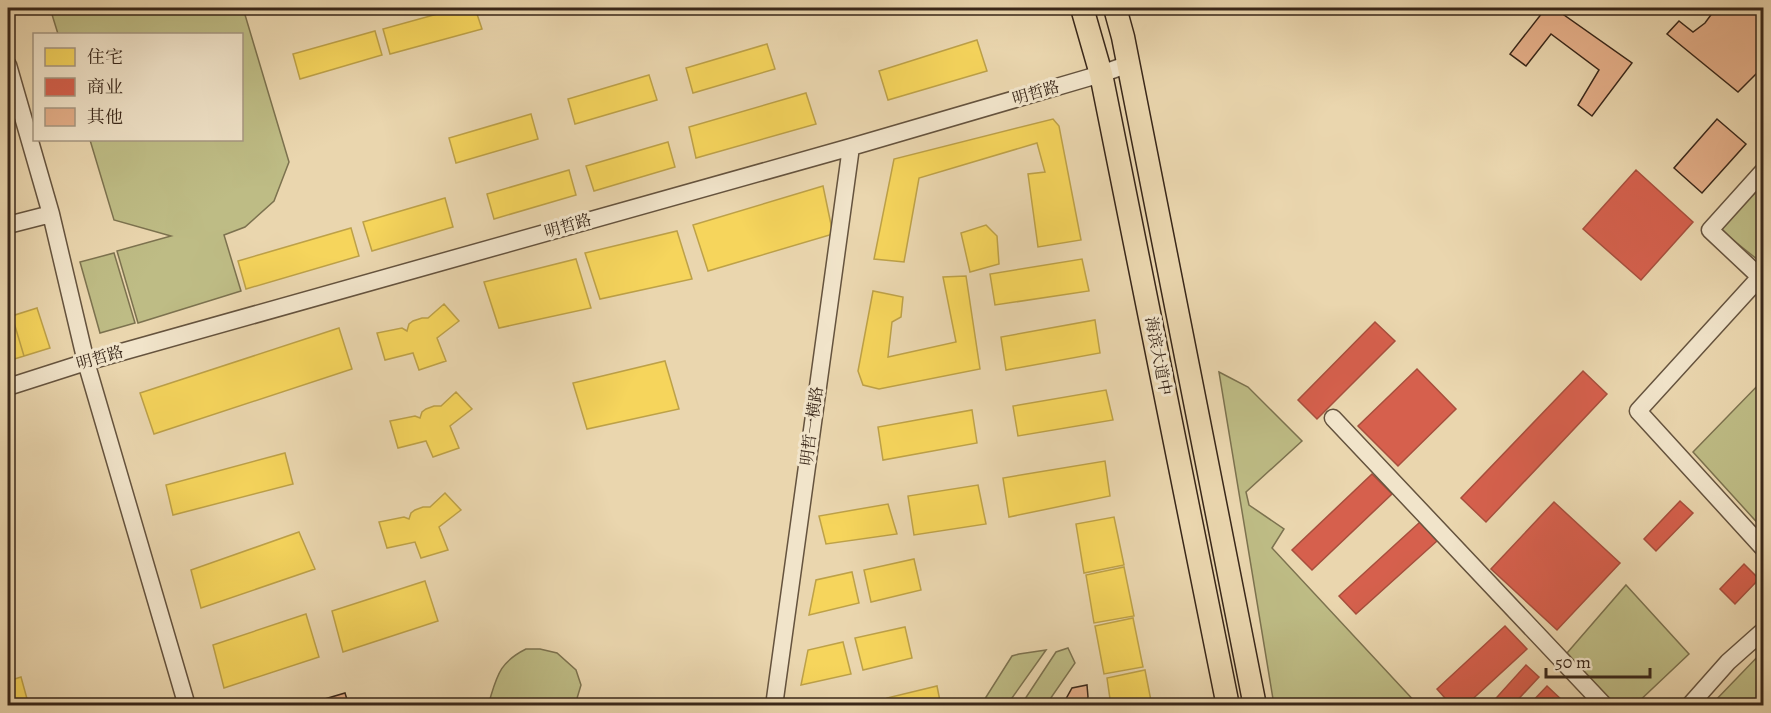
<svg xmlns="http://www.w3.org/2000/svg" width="1771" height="713" font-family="Alegreya,'Noto Serif SC',serif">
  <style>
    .green { fill: #bebc85; stroke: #7c724f; stroke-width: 1.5 }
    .homes { fill: #f6d55c; stroke: #bda148; stroke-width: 1.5 }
    .shops { fill: #d6604d; stroke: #a74f3d; stroke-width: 1.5 }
    .building { fill: #e5af89; stroke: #392719; stroke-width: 1.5 }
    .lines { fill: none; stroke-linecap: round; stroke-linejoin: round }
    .minor-casing { stroke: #65533e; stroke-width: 19 }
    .major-casing { stroke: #392719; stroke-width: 25 }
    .minor { stroke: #f1e4ca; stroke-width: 16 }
    .major { stroke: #ead6ae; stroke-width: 22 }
    .labels { text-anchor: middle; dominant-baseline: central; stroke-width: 6; stroke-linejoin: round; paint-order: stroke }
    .street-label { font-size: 16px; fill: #392719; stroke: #f1e4ca }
  </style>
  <rect width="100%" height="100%" fill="#ead6ae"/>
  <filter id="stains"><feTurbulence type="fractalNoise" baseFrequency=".00333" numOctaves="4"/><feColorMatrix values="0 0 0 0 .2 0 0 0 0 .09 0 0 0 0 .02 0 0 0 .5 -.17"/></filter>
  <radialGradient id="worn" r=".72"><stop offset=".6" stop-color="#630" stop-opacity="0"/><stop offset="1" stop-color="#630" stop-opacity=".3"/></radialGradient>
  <path class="green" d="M50,8H243L289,162L274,201L245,227L224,235L241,291L138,323L117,251L171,236L114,220L90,140H242V34H58Z
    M1763,176V264L1718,228Z
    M114,253L135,323L100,333L80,262Z
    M1219,372L1248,387L1302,441L1246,492L1249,505L1284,529L1272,548L1418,705H1274Z
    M1763,380V529L1693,452Z
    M1626,585L1689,654L1635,705L1613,706L1567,653Z
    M1068,648L1075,663L1046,705H1021L1056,652Z
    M526,649H540L557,653L576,670L581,685L575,705H488C497,677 498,663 526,649Z
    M1046,650L1007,705H981L1012,656L1019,654Z
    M1763,651V705H1711Z"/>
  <path class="homes" d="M459,8H475L482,29L390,54L383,29Z
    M375,31L382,55L300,79L293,54Z
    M977,40L987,71L888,100L879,71Z
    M767,44L775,69L693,93L686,68Z
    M649,75L657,100L575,124L568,99Z
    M806,93L816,124L696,158L689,127Z
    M531,114L538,139L456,163L449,138Z
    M1053,119L1059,126L1081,240L1038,247L1028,174L1045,172L1037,143L919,178L904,262L874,259L894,159Z
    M668,142L675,167L594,191L586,166Z
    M569,170L576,195L494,219L487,194Z
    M823,186L833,234L708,271L693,225Z
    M445,198L453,227L372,251L363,222Z
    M986,225L997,236L999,264L970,272L961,233Z
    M351,228L359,256L246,289L238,261Z
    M677,231L692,279L600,299L585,253Z
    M576,259L591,308L499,328L484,282Z
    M1082,259L1089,291L995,305L990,274Z
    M966,276L980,369L879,389L863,385L858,371L873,291L903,297L901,317L892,322L888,357L956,342L943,277Z
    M444,304L459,321L437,338L446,361L419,370L413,353L385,360L377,333L402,328L407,331L409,324L413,321L422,318H428Z
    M37,308L50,348L24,356L12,316Z
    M37,308L50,348L8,361V317Z
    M1095,320L1100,353L1006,370L1001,337Z
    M339,328L352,369L154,434L140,393Z
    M665,361L679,409L587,429L573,383Z
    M1106,390L1113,420L1018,436L1013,406Z
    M456,392L472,409L450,426L459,448L433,457L426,441L398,448L390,421L415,416L420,418L422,412L426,409L434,406H441Z
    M972,410L977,443L883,460L878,427Z
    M285,453L293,484L173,515L166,485Z
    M1105,461L1110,496L1009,517L1003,478Z
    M978,485L986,524L914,535L908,496Z
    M445,493L461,510L439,527L448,550L421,558L415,542L387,548L379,522L404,517L409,519L411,513L415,510L423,507H430Z
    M888,504L897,534L826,544L819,516Z
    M1114,517L1124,565L1084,573L1076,524Z
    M299,532L315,569L201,608L191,570Z
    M914,559L921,590L871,602L864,570Z
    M1124,567L1134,616L1094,623L1086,575Z
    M852,572L859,603L809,615L816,580Z
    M425,581L438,621L343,652L332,611Z
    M306,614L319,657L224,688L213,645Z
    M1133,618L1143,667L1104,674L1095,626Z
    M905,627L912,658L863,670L855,638Z
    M843,642L851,674L801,685L808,650Z
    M1145,670L1152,706H1111L1107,678Z
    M21,677L29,706H8V681Z
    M937,686L941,706H889L887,698Z"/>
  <path class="shops" d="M1636,170L1693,222L1641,280L1583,229Z
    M1375,322L1395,341L1317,419L1298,400Z
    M1417,369L1456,409L1398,466L1358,426Z
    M1583,371L1607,394L1486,522L1461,498Z
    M1372,474L1392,494L1312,570L1292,550Z
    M1680,501L1693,513L1656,551L1644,539Z
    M1554,502L1620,563L1557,630L1491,569Z
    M1420,522L1437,541L1356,614L1339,596Z
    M1744,564L1759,579L1735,604L1720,589Z
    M1505,626L1527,649L1465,706H1452L1437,689Z
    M1526,665L1539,677L1512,706H1489Z
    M1547,686L1564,702L1560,706H1528Z"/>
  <path class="building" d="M1546,8H1554L1632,63L1592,116L1578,105L1599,70L1551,34L1526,66L1510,54Z
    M1716,8H1764V66L1738,92L1667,34L1679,21L1693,32L1705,23Z
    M1717,119L1746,144L1702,193L1674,168Z
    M1087,685L1088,697L1083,706H1062L1072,688Z
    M345,693L349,706H301Z"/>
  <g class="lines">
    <defs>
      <path id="minor" d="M8,65L51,214L86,362L187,706
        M1764,170L1710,230L1760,277L1638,411L1764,549
        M8,225L51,214
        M8,387L86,362L851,147L1101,74L1129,64
        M1333,418L1605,706
        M774,706L851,147
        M1689,706L1728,662L1764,630"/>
      <path id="major" d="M1082,8L1101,74L1228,706
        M1115,8L1123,37L1255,706"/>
    </defs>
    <use href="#minor" class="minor-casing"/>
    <use href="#major" class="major-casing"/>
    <use href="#minor" class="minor"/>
    <use href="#major" class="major"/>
  </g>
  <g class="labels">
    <g class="street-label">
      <text transform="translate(1036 93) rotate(-16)">明哲路</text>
      <text transform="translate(568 226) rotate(-16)">明哲路</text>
      <text transform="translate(1158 356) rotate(79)">海滨大道中</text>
      <text transform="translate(100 358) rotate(-16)">明哲路</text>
      <text transform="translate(812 426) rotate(-82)">明哲一横路</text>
    </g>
  </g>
  <rect width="1771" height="713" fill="none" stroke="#ead6ae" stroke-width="30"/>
  <rect x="9" y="9" width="1753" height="695" fill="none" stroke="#392719" stroke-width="3"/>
  <rect x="15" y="15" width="1741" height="683" fill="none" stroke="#392719" stroke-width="1.5"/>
  <rect x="33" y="33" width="210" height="108" fill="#f1e4ca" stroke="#a79883" stroke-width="1.5"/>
  <rect x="45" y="48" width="30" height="18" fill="#f6d55c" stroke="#a79883" stroke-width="1.5"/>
  <text x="87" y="63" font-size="18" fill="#392719">住宅</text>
  <rect x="45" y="78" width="30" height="18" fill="#d6604d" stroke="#a79883" stroke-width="1.5"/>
  <text x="87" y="93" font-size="18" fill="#392719">商业</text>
  <rect x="45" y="108" width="30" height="18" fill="#e5af89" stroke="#a79883" stroke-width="1.5"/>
  <text x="87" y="123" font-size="18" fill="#392719">其他</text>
  <path d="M1546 668v9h104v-9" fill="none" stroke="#392719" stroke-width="3"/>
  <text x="1555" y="668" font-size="18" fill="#392719" stroke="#f1e4ca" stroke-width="4.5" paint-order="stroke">50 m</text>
  <rect width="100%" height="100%" filter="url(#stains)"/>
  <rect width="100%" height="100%" fill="url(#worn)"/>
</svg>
